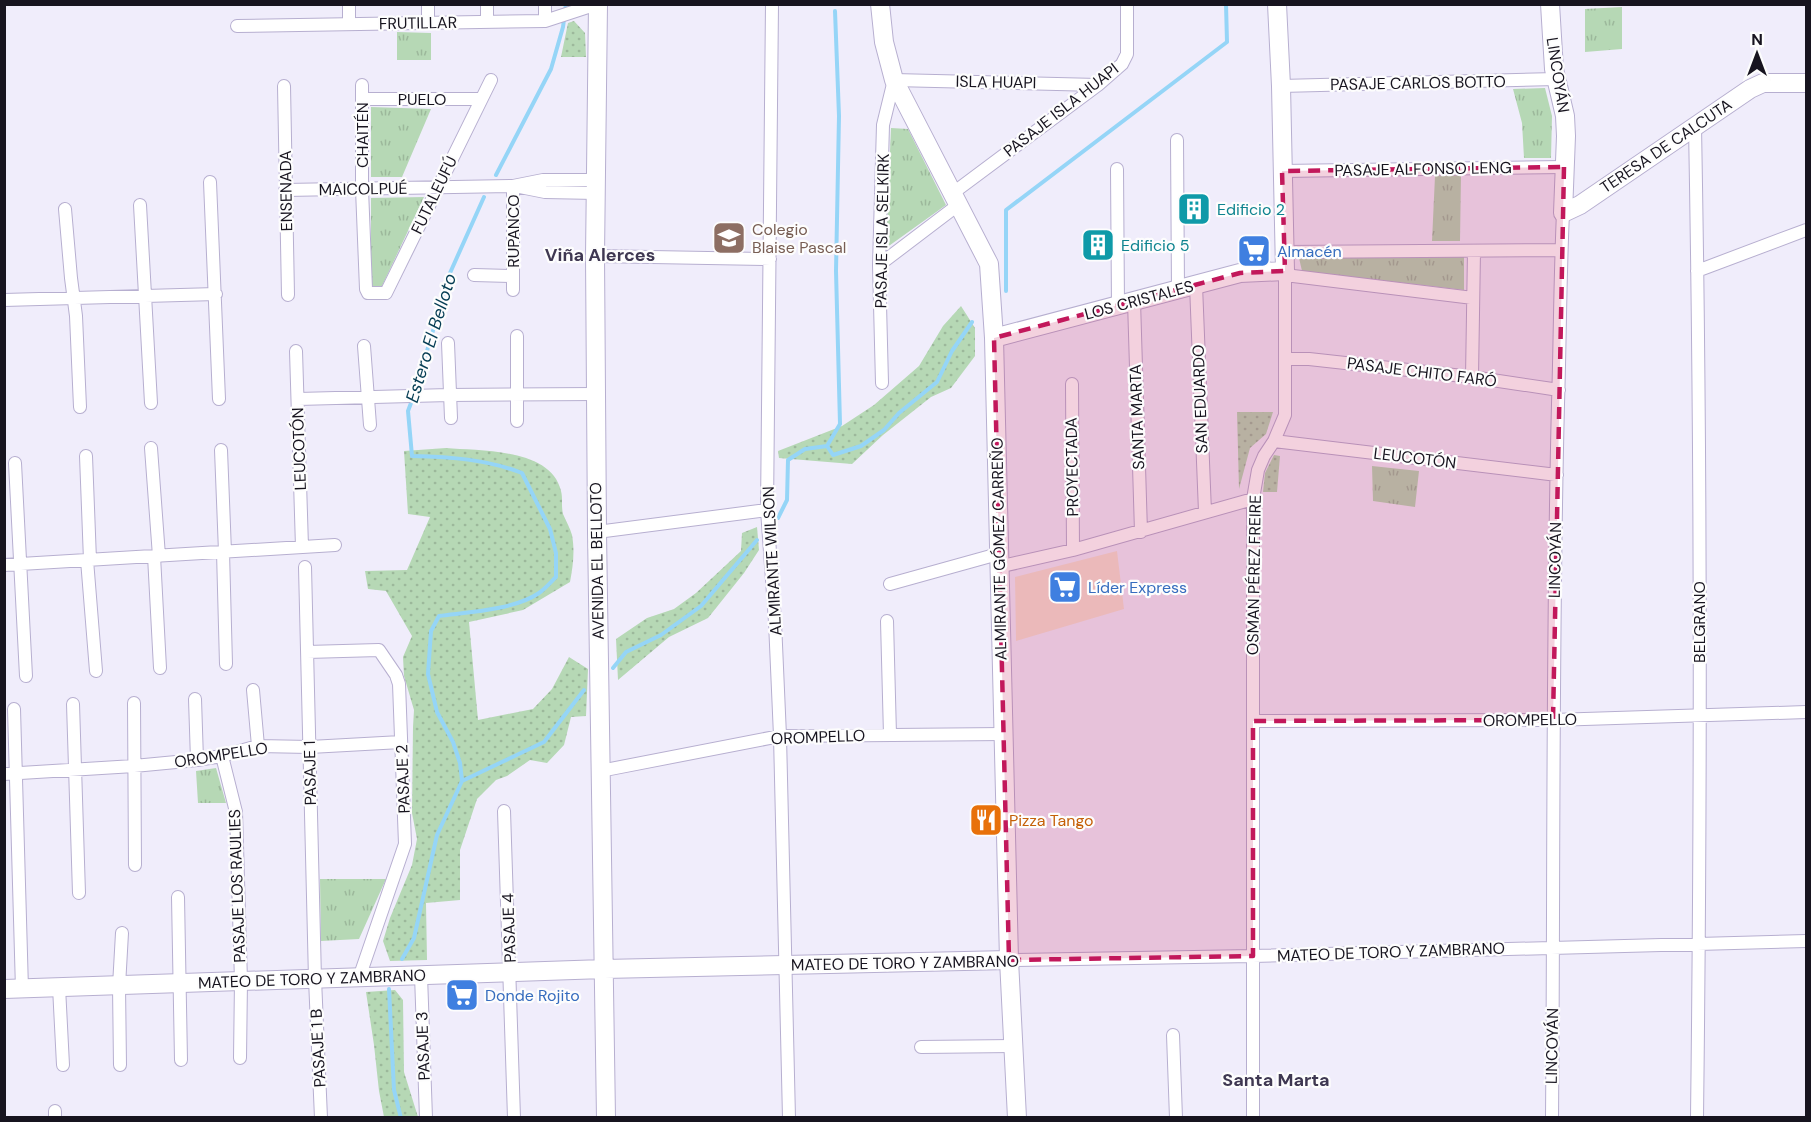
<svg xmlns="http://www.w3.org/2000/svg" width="1811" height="1122" font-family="'DM Sans',sans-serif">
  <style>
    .commercial { fill: #f5e2d2 }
    .grass { fill: url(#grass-dots) }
    .park { fill: url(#park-tufts) }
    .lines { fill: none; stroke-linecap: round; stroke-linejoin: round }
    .stream { stroke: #95d5f7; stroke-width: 4 }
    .street-casing { stroke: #b7afd0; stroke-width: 14 }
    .secondary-casing { stroke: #b7afd0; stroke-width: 20 }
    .street { stroke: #fff; stroke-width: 12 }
    .secondary { stroke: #fff; stroke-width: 18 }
    .marked { fill: #c2185b; fill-opacity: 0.2; stroke: #c2185b; stroke-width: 4.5; stroke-dasharray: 12 8; stroke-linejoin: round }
    .labels { text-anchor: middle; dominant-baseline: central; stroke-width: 4.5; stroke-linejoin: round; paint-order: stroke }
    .street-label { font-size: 16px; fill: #17141f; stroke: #fdfdfd }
    .culture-label { font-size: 16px; fill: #0d838f; stroke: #fdfdfd; text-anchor: start }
    .education-label { font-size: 16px; fill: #785e54; stroke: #fdfdfd; text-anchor: start }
    .shop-label { font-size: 16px; fill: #366cbe; stroke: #fdfdfd; text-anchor: start }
    .food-label { font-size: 16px; fill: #c56008; stroke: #fdfdfd; text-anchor: start }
    .neighbourhood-label { font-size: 18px; font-weight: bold; fill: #3f3852; stroke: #fdfdfd }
    .water-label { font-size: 18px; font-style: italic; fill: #043c53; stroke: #fdfdfd }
  </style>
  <defs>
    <pattern id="grass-dots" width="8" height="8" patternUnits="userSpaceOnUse" patternTransform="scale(1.5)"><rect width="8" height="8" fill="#b6d8b5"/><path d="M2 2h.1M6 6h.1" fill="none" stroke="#9cb89b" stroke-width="1.8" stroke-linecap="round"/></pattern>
    <pattern id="park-tufts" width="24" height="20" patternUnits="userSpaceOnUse" patternTransform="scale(1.5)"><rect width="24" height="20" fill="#b6d8b5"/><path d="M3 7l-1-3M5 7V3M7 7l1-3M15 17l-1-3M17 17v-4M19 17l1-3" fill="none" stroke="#9cb89b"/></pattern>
  </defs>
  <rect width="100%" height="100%" fill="#f0edfb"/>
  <path class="commercial" d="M1117,551L1124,609L1016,641L1015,577Z"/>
  <path class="grass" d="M574,21L585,33L586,57H561L568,23Z
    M961,306L975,328V356L951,388L931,397L883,435L852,464L779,458L778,451L842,426L874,405L919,366L943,326Z
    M1237,412H1273L1266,434L1250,448L1239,489Z
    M446,448C480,451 551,448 561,491C563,498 561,506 563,514C566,521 570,528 572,535C575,551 573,566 570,582L523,610L469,622L478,720L533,709L552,689L569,657L588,669L586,716L571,717L564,745L547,763L530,760L507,776L496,780L477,799L460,850V900L426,903L427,960L390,961L383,941L390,918L412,865L417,839L412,813L413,727L414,710L404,676L403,657L412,636L386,591L368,589L365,571L407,570L430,517L408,514L404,451Z
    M1274,455L1280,456L1277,492H1263L1265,473Z
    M757,527L759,550L744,573L708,618L669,637L618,680L616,639L647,618L674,609L696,593L741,551L742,533Z
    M395,990L403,1000L404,1072L418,1117H384L379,1091L374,1045L366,992Z"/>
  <path class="park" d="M1622,7V49L1585,52V9Z
    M397,32L431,33V60H397Z
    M1545,88L1552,116L1551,158H1524L1522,123L1513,89Z
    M371,107L431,109L402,177H371Z
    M891,128L908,129L946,205L886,248Z
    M1461,175L1460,241H1432L1435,176Z
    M424,197L382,286L374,289L371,284V198Z
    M1464,257V290L1302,271L1299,258Z
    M1372,466L1419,471L1415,507L1373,501Z
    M216,768L226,803H198L196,771Z
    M320,879H386L359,939L321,941Z"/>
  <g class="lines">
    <path class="stream" d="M496,175L551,69L563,27L566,4
      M1006,291V210L1227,42L1226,4
      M827,446L840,424L836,271L839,116L835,11
      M778,518L787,500L788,460L805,449L827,446L833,455L861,446L884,430L899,413L937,382L952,351L972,322
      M613,668L626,652L661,635L701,606L757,540
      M462,781L544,742L584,690
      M402,959L414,938L437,835L462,781L460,763L453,742L437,712L428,674L431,631L439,616C469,612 514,610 539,593C545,589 551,582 556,577V553L550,529L522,473C486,459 450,457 412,456L408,411L414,395L450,273L484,197
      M389,989L394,1090L401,1118"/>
    <defs>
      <path id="street" d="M349,4V24
        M428,4V23
        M545,4V21
        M772,4L767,510L775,622L780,736L789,1118
        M487,22V4
        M237,26L545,21L597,4
        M362,85V189L366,289L368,293H386L491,80
        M284,86L288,295
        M1281,86L1556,79
        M362,99H481
        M1695,126C1701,457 1701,787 1697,1118
        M1177,140L1178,290
        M1117,169L1118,306
        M1282,171L1564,167
        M210,182L219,399
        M520,187L545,192L596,193
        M285,190L513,186L543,180H596
        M953,193L1098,85L1122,64L1127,54V4
        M140,205L151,403
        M65,209L71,278L76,316L80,407
        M1285,252L1561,250
        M595,256L770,259
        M879,265L958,205
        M1697,271L1806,230
        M474,275L513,276
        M1285,275L1473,298
        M1196,285L1205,512
        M513,290V186
        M4,300L216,294
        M1134,301L1141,532
        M517,336V421
        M448,343L451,418
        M364,346L370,425
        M296,351L302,547
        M1285,359H1309L1472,377L1559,390
        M1472,377L1474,251
        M882,383L879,265L883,125L894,80L1098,85
        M1072,384L1073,550
        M298,399L449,395L596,394
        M1274,441L1557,475
        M151,448L159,556
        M221,450L225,552
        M86,456L90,560
        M15,463L26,676
        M597,532L767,510
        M223,552L226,664
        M154,556L160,668
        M87,560L96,671
        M4,565L335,545
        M305,567L315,979L321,1118
        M998,567L1073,550L1253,499
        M890,584L998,554
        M887,621L890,735
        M307,652L379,650L396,675L399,684L405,844L359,978
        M253,690L258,746
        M195,699L197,760
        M134,703L135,865
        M73,704L79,893
        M14,709L22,989
        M1253,721L1553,720L1806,712
        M222,756L236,812L241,981L240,1058
        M600,771L780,736L1004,734
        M4,774L134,766L197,760L222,756L258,746L310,747L401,742
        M504,811L514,1118
        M178,897L181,1060
        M1009,960L1253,956L1806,941
        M421,975L426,1118
        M59,987L63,1065
        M1173,1035L1176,1118
        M921,1047L1013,1046
        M120,1065L119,986L122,933
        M55,1111V1118
        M1253,1118V499L1258,470L1264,456L1274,441L1285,415V271
        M1552,1118C1554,880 1552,642 1558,404C1560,341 1560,277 1563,213"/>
      <path id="secondary" d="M598,4L595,256L597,532L606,1118
        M880,4L884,42L894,80L989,264L994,338L1009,960L1017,1118
        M1550,4L1554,69L1565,116L1566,136L1563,213L1580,205L1750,89L1763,83H1806
        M994,338L1240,273L1285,271L1281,86L1277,4
        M4,989L604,969L1009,960"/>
    </defs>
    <use href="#street" class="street-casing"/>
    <use href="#secondary" class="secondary-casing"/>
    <use href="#street" class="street"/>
    <use href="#secondary" class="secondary"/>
  </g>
  <path class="marked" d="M1564,167L1553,720L1253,721V956L1009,960L994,338L1240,273L1285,271L1282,171Z"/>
  <defs>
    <symbol id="building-square" viewBox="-11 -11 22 22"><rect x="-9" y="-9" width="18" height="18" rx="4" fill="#0f9aa8" stroke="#fdfdfd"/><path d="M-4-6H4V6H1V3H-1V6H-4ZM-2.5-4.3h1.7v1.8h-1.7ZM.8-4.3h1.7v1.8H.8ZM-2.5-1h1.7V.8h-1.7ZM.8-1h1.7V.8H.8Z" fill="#fff"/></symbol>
    <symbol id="school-square" viewBox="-11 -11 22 22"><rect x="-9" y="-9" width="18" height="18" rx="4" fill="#8d6e63" stroke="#fdfdfd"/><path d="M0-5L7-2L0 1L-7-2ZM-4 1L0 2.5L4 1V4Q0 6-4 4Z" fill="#fff"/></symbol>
    <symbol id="supermarket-square" viewBox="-11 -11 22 22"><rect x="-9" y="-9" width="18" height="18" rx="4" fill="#3f7fe0" stroke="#fdfdfd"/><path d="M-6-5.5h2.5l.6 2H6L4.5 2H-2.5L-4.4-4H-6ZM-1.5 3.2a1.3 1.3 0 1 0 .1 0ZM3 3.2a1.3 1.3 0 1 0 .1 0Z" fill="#fff"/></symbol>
    <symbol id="restaurant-square" viewBox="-11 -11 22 22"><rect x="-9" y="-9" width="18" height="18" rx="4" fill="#e8710a" stroke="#fdfdfd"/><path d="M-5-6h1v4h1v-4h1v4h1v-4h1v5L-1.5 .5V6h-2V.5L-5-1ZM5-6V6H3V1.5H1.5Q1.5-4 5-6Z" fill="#fff"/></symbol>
  </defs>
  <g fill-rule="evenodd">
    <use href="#building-square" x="1175" y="190" width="38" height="38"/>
    <use href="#school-square" x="710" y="219" width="38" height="38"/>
    <use href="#building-square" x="1079" y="226" width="38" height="38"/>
    <use href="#supermarket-square" x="1235" y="232" width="38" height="38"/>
    <use href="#supermarket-square" x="1046" y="568" width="38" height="38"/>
    <use href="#restaurant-square" x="967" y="801" width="38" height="38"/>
    <use href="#supermarket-square" x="443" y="976" width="38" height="38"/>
  </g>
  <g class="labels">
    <g class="street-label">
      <text transform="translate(418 23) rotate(-1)">FRUTILLAR</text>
      <text transform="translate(1558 75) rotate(81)">LINCOYÁN</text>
      <text transform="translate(996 82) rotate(1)">ISLA HUAPI</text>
      <text transform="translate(1418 83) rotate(-1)">PASAJE CARLOS BOTTO</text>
      <text x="422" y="99">PUELO</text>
      <text transform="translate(1061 110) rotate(-38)">PASAJE ISLA HUAPI</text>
      <text transform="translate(362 135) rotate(-90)">CHAITÉN</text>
      <text transform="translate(1666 146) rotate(-34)">TERESA DE CALCUTA</text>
      <text transform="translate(1423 169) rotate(-1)">PASAJE ALFONSO LENG</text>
      <text transform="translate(363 189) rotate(-1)">MAICOLPUÉ</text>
      <text transform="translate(286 191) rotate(-91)">ENSENADA</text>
      <text transform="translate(434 195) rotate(-64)">FUTALEUFÚ</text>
      <text transform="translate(513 231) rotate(-90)">RUPANCO</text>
      <text transform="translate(882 231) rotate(-89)">PASAJE ISLA SELKIRK</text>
      <text transform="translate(1139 300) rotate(-15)">LOS CRISTALES</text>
      <text transform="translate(1422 372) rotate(7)">PASAJE CHITO FARÓ</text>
      <text transform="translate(1200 399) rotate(-92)">SAN EDUARDO</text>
      <text transform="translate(1137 417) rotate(-92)">SANTA MARTA</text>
      <text transform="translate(299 449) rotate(-92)">LEUCOTÓN</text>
      <text transform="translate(1415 458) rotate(7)">LEUCOTÓN</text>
      <text transform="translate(1072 467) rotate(-91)">PROYECTADA</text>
      <text transform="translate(999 549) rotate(-91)">ALMIRANTE GÓMEZ CARREÑO</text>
      <text transform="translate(1555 560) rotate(-89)">LINCOYÁN</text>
      <text transform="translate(597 561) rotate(-91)">AVENIDA EL BELLOTO</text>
      <text transform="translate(772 561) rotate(-93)">ALMIRANTE WILSON</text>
      <text transform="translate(1254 575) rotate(-89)">OSMAN PÉREZ FREIRE</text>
      <text transform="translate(1699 622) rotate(-90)">BELGRANO</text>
      <text transform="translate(1530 720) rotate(-1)">OROMPELLO</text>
      <text transform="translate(818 737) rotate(-2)">OROMPELLO</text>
      <text transform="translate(221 755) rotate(-9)">OROMPELLO</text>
      <text transform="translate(310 773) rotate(-91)">PASAJE 1</text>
      <text transform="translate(403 779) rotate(-92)">PASAJE 2</text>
      <text transform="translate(237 886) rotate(-92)">PASAJE LOS RAULIES</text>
      <text transform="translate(509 928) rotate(-92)">PASAJE 4</text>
      <text transform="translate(1391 952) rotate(-2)">MATEO DE TORO Y ZAMBRANO</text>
      <text transform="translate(905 963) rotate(-1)">MATEO DE TORO Y ZAMBRANO</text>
      <text transform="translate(312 979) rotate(-2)">MATEO DE TORO Y ZAMBRANO</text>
      <text transform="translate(423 1046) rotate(-92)">PASAJE 3</text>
      <text transform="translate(1552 1046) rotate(-89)">LINCOYÁN</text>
      <text transform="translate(318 1048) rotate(-93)">PASAJE 1 B</text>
    </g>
    <g class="culture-label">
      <text x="1217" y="209">Edificio 2</text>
      <text x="1121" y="245">Edificio 5</text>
    </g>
    <g class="education-label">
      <text x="752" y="229">Colegio<tspan x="752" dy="18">Blaise Pascal</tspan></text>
    </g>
    <g class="shop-label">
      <text x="1277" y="251">Almacén</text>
      <text x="1088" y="587">Líder Express</text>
      <text x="485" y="995">Donde Rojito</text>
    </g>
    <g class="food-label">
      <text x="1009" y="820">Pizza Tango</text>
    </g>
    <g class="neighbourhood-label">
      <text x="600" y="255">Viña Alerces</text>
      <text x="1276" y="1080">Santa Marta</text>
    </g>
    <g class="water-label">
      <text transform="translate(431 338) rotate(-73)">Estero El Belloto</text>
    </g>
  </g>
  <rect width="1811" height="1122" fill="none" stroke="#17141f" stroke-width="12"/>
  <g transform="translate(1757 54)" stroke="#fdfdfd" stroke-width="4.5" paint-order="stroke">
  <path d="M0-4.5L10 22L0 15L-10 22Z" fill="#17141f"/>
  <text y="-9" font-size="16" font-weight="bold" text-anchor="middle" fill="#17141f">N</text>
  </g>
</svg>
